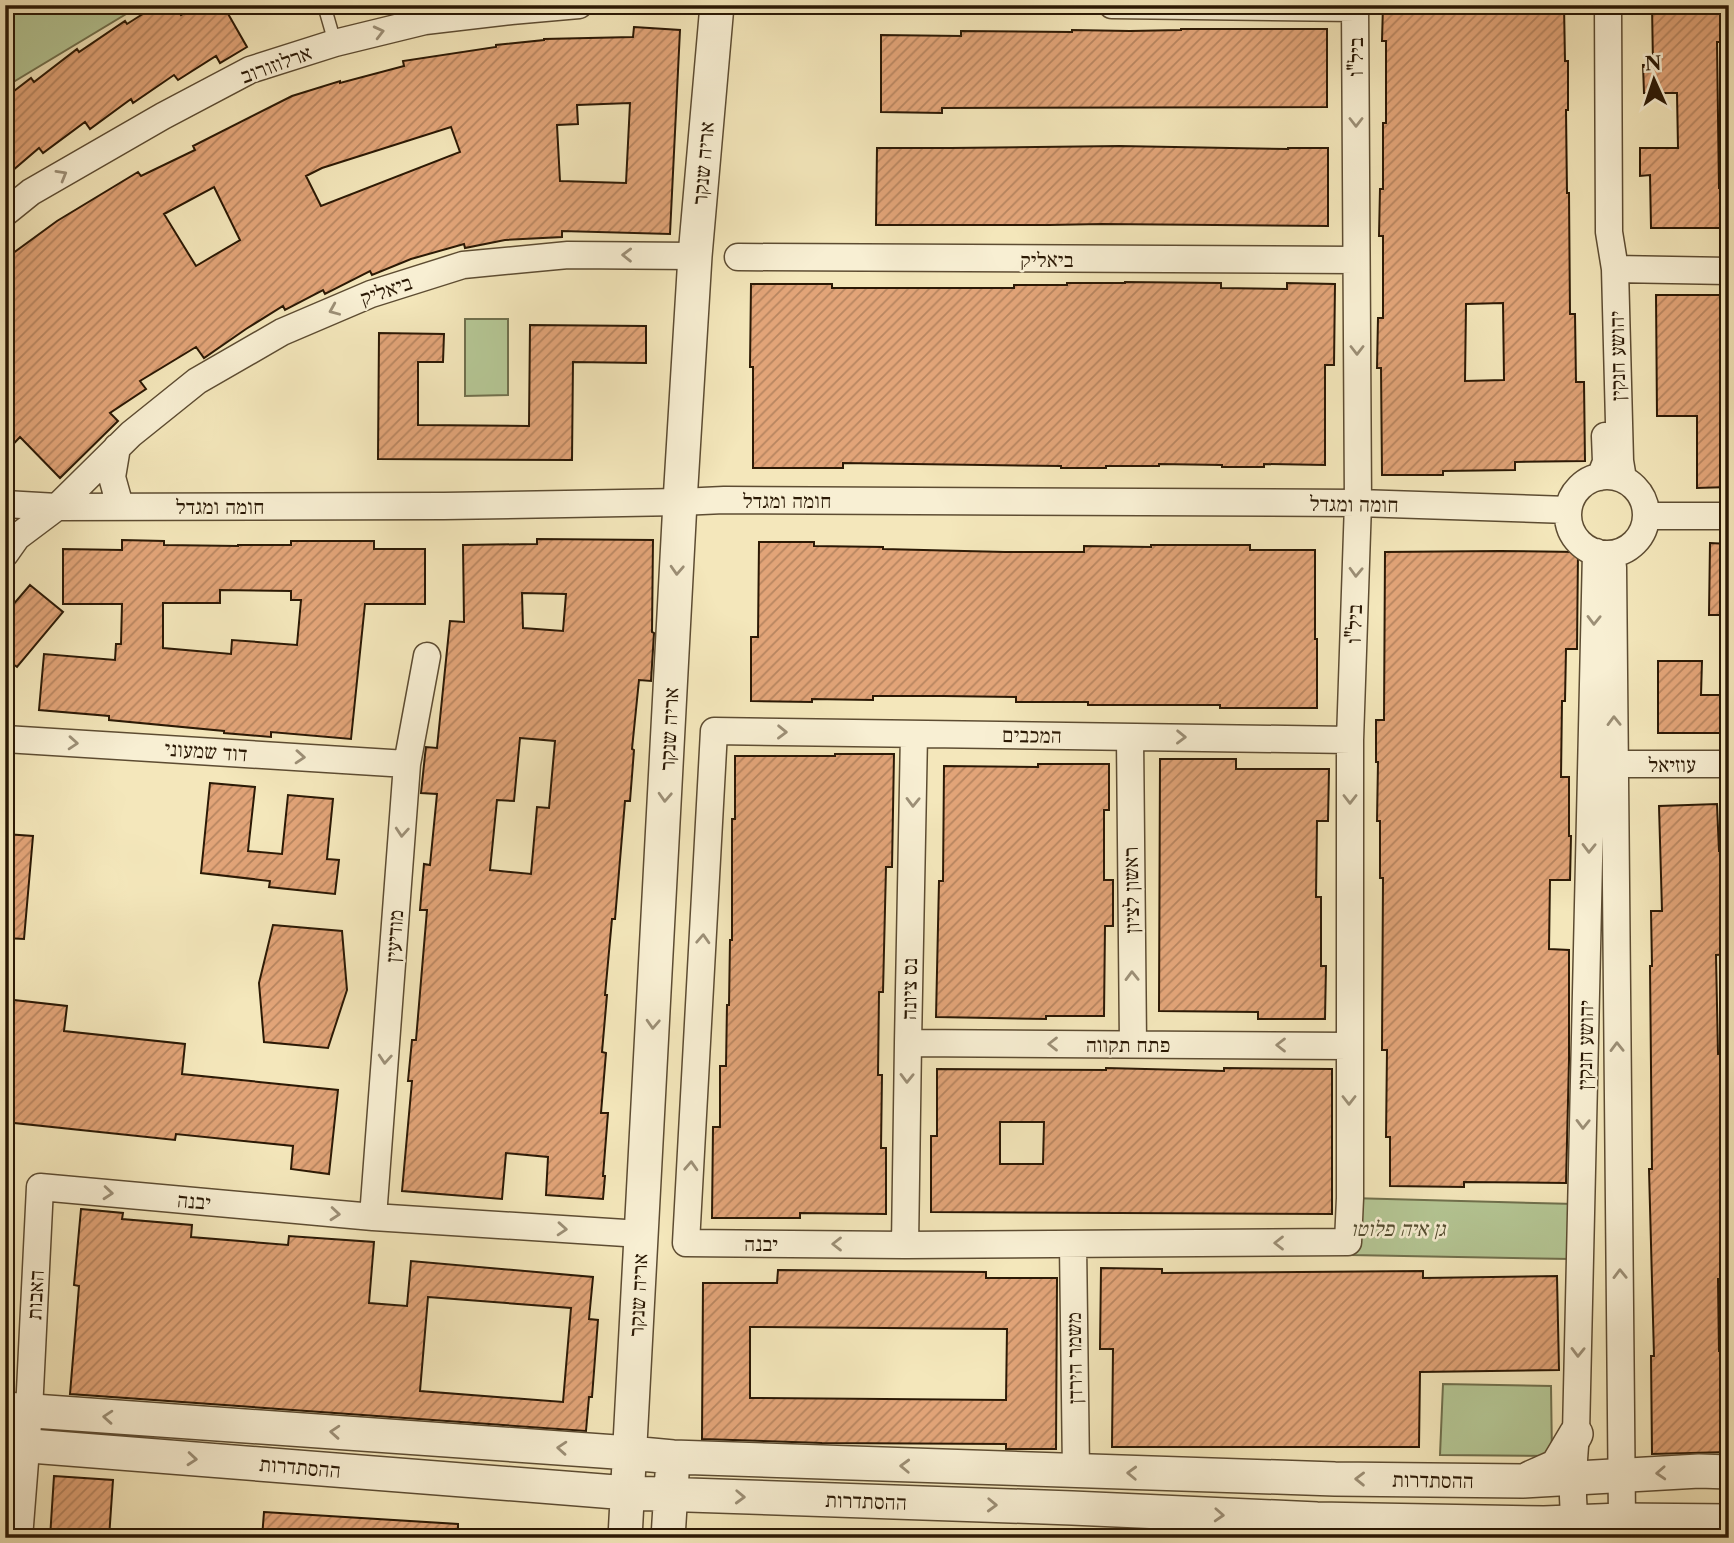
<svg xmlns="http://www.w3.org/2000/svg" width="1734" height="1543" font-family="'Libre Caslon Text','Frank Ruhl Libre',serif">
  <style>
    .park { fill: #b5c795; stroke: #70704d; stroke-width: 2 }
    .building { fill: url(#building-hatch); stroke: #2b1905; stroke-width: 2; fill-rule: evenodd }
    .lines { fill: none; stroke-linecap: round; stroke-linejoin: round }
    .service-casing { stroke: #5d4c32; stroke-width: 15 }
    .minor-casing { stroke: #5d4c32; stroke-width: 29 }
    .tertiary-casing { stroke: #5d4c32; stroke-width: 36 }
    .service { stroke: #f8efd3; stroke-width: 12 }
    .minor { stroke: #f8efd3; stroke-width: 26 }
    .tertiary { stroke: #f8efd3; stroke-width: 33 }
    .oneway { stroke: #9c8f76 }
    .labels { text-anchor: middle; dominant-baseline: central; stroke-width: 5; stroke-linejoin: round; paint-order: stroke }
    .street-label { font-size: 21px; fill: #2b1905; stroke: #f8efd3 }
    .park-label { font-size: 21px; font-style: italic; fill: #544d30; stroke: #f8efd3 }
  </style>
  <defs>
    <pattern id="building-hatch" width="6" height="6" patternUnits="userSpaceOnUse" patternTransform="scale(1.75)"><rect width="6" height="6" fill="#e2a478"/><path d="M-1 1l2-2M0 6l6-6M5 7l2-2" fill="none" stroke="#b78560"/></pattern>
  </defs>
  <rect width="100%" height="100%" fill="#f4e7bb"/>
  <filter id="stains"><feTurbulence type="fractalNoise" baseFrequency=".00286" numOctaves="4"/><feColorMatrix values="0 0 0 0 .2 0 0 0 0 .09 0 0 0 0 .02 0 0 0 .5 -.17"/></filter>
  <radialGradient id="worn" r=".72"><stop offset=".6" stop-color="#630" stop-opacity="0"/><stop offset="1" stop-color="#630" stop-opacity=".3"/></radialGradient>
  <path class="park" d="M5,5H141L5,87Z
    M465,319H508V395L465,396Z
    M1350,1198L1575,1204L1571,1259L1350,1255Z
    M1443,1384L1551,1386L1552,1456L1440,1455Z"/>
  <path class="building" d="M157,5H175L181,15L197,5H223L247,47L220,63L216,56L178,80L174,75L133,103L131,99L90,129L85,122L43,153L39,148L5,177V98L31,78L34,82L77,49L79,52L125,21L127,24Z
    M1383,5H1564L1565,61H1568V110H1566L1567,193H1569L1570,314H1575L1576,382H1584L1585,461L1515,462V470L1443,471V475H1382L1381,368H1377L1378,318H1383V236H1379L1380,189H1383V123H1386V41H1382ZM1503,303L1504,380L1465,381L1466,304Z
    M1652,5H1729V42H1717L1719,188H1729V228H1651L1650,175L1640,176V148H1678L1677,93H1644L1643,65H1653Z
    M634,27L680,30L670,234L562,231V237L505,240L465,248L464,244L411,259L372,275L370,271L325,294L323,290L285,310L283,306L246,329L204,358L196,347L140,381L146,389L110,413L118,421L60,478L20,437L5,453V259L57,221L138,172L141,176L195,150L193,146L292,96L340,81V83L404,66L403,61L496,47V45L544,40V39L633,37ZM630,103L626,183L560,181L557,125L578,124L577,105ZM451,127L460,152L321,206L306,176L322,168ZM214,187L240,240L196,266L164,214Z
    M1181,29H1327V107L942,108V113L881,112V35L961,36V31L1072,32V30L1130,31L1181,30Z
    M1119,146L1288,149V148H1328V226L1102,224L1049,225H876L877,148H951Z
    M1125,282L1221,283V288L1287,289V283L1335,284L1334,365H1325V465L1264,464V467H1222V465L1159,464V466H1106V468H1061V466L843,463V468H753V367H750L751,284H832V288H1014V285H1067V283H1125Z
    M1656,295H1729V487L1697,488V416H1657Z
    M530,325L646,326V363L573,362L572,460L378,459L379,333L444,334L443,362H418V425L529,426Z
    M537,539L653,540L652,632L654,633L651,681L639,680L632,749L634,750L630,801H625L615,919H612L605,995H607L602,1052L606,1053L601,1113H608L603,1176H605L603,1199L546,1195L548,1157L506,1153L502,1199L402,1191L412,1081H408L412,1040H416L427,910H420L424,864L430,865L437,794L421,793L425,755L426,747L437,748L450,621L464,622L463,545L537,544ZM522,593L566,594L563,631L523,628ZM520,738L555,741L549,808L537,807L531,874L490,870L497,800L514,801Z
    M122,540L164,541V545L238,546V545H291V541H374V549H425V604H365L351,739L271,732V737L224,733V731L109,720V716L39,710L44,654L115,660L116,644H121L122,604H63V549L122,550ZM220,590L291,591V600H301L297,645L232,640L231,654L163,648V603H220Z
    M759,542H814V546L883,547V549L1005,552H1084V546L1151,547V545H1250V550H1315V639H1317V708H1220V705H1088V702H1016V697L943,696H873V700L812,699V702L751,701V637H758Z
    M1710,543L1729,544V615H1709Z
    M1500,551L1578,552L1577,649H1566L1565,701H1562L1561,777H1569V836H1571L1570,880H1550L1549,949L1569,950V1060L1566,1183L1464,1182V1187L1390,1186V1137H1386L1387,1050H1382L1383,878H1380V821H1377L1378,762H1376V720H1384L1385,552Z
    M30,585L63,612L17,667L5,658V614Z
    M1658,661H1702L1701,695H1729V733H1658Z
    M835,754H894L892,867H886L883,992H879L878,1075H882L881,1148H886V1214L800,1213V1218H712L713,1127H720V1066H726L727,1005H729L730,940H732V819H735V756H835Z
    M1160,759H1236V769H1329L1328,821H1317L1316,897H1321V966H1326L1325,1019H1258V1012L1159,1011Z
    M1038,764H1109V810H1104V880H1113V926H1105L1104,1016H1046V1019L936,1017L939,881H943L944,766L1038,767Z
    M210,783L255,787L248,851L282,854L288,795L333,799L327,859L339,860L335,894L269,887L270,881L201,873Z
    M1717,804L1719,851H1729V954L1716,955L1718,1054L1729,1053V1279H1718L1719,1351H1729V1452L1652,1454L1651,1356H1654L1649,1169H1652L1650,966H1652L1651,911H1662L1659,806Z
    M5,834L33,836L24,939L5,938Z
    M273,925L342,931L347,990L328,1048L264,1042L259,983Z
    M5,999L67,1006L64,1031L185,1044L182,1074L338,1090L329,1174L291,1169L293,1146L176,1134L175,1140L5,1122Z
    M1106,1068L1224,1071V1068L1332,1069V1214L931,1212V1136H937V1069L1106,1070ZM1000,1122H1044L1043,1164H1000Z
    M81,1209L123,1213L122,1219L192,1225L191,1237L288,1245L289,1236L374,1242L369,1303L407,1306L411,1261L593,1277L589,1319L598,1320L592,1397H589L586,1431L70,1394L79,1286L74,1285ZM428,1297L571,1308L563,1402L420,1391Z
    M1101,1268L1162,1269V1273L1423,1271V1278L1557,1276L1559,1370L1420,1372L1419,1447H1112L1113,1349H1100Z
    M778,1270L986,1272V1278H1057L1056,1449H1006V1444L822,1443L702,1439L703,1283H777ZM750,1327L1007,1329L1006,1400L750,1398Z
    M54,1476L113,1480L109,1538H50Z
    M264,1512L458,1524V1538H262Z"/>
  <g class="lines">
    <defs>
      <path id="service" d="M324,5L335,43"/>
      <path id="minor" d="M1112,5L1355,8
        M1608,5L1609,232L1615,269L1620,461L1623,479
        M5,213L31,192L163,116L250,70L335,43L425,21L511,11L579,5
        M738,257L1356,260
        M1615,269L1729,271
        M117,447L112,477L120,506
        M1568 515a39 39 0 1 1 78 0a39 39 0 1 1-78 0Z
        M1600,477L1606,462L1605,436
        M5,504L57,507L444,506L680,502L724,500L1358,503L1568,510
        M1646,516H1729
        M5,554L17,537L57,507L131,434L197,381L282,332L371,294L463,265L568,255L695,256
        M1613,567L1622,1520L1618,1538
        M1130,737L1133,1044
        M5,739L407,764
        M1350,740L714,731L686,1243L905,1245L1348,1242L1350,1198V740L1358,503L1355,5
        M1615,764H1729
        M908,1043L1349,1046
        M373,1217L407,764L427,656
        M1073,1244L1076,1471
        M905,1245L908,1043L914,734
        M19,1538L29,1411L40,1187L373,1217L641,1234
        M1578,1538C1570,1503 1573,1469 1576,1434L1596,552"/>
      <path id="tertiary" d="M5,1409L630,1453L673,1457L1335,1479L1523,1481L1699,1471L1729,1472
        M5,1444L628,1493L1072,1508L1317,1519L1544,1523L1622,1520L1729,1521
        M1530,1478L1557,1466L1576,1434
        M625,1538L680,502L695,256L717,5
        M668,1538L672,1474"/>
    </defs>
    <use href="#service" class="service-casing"/>
    <use href="#minor" class="minor-casing"/>
    <use href="#tertiary" class="tertiary-casing"/>
    <use href="#service" class="service"/>
    <use href="#minor" class="minor"/>
    <use href="#tertiary" class="tertiary"/>
  </g>
  <defs><path id="oneway-chevron" d="M-2-3.5L2.5 0L-2 3.5" fill="none" stroke-width="1.6" stroke-linecap="round" stroke-linejoin="round" transform="scale(1.75)"/></defs>
  <g class="oneway">
    <use href="#oneway-chevron" transform="translate(379 32) rotate(-14)"/>
    <use href="#oneway-chevron" transform="translate(1356 122) rotate(90)"/>
    <use href="#oneway-chevron" transform="translate(62 175) rotate(-30)"/>
    <use href="#oneway-chevron" transform="translate(627 255) rotate(-179)"/>
    <use href="#oneway-chevron" transform="translate(334 310) rotate(157)"/>
    <use href="#oneway-chevron" transform="translate(1357 350) rotate(90)"/>
    <use href="#oneway-chevron" transform="translate(677 570) rotate(93)"/>
    <use href="#oneway-chevron" transform="translate(1356 572) rotate(92)"/>
    <use href="#oneway-chevron" transform="translate(1594 620) rotate(91)"/>
    <use href="#oneway-chevron" transform="translate(1614 721) rotate(-91)"/>
    <use href="#oneway-chevron" transform="translate(782 732) rotate(1)"/>
    <use href="#oneway-chevron" transform="translate(1181 737) rotate(1)"/>
    <use href="#oneway-chevron" transform="translate(73 743) rotate(4)"/>
    <use href="#oneway-chevron" transform="translate(300 757) rotate(4)"/>
    <use href="#oneway-chevron" transform="translate(665 797) rotate(93)"/>
    <use href="#oneway-chevron" transform="translate(1350 799) rotate(90)"/>
    <use href="#oneway-chevron" transform="translate(913 802) rotate(91)"/>
    <use href="#oneway-chevron" transform="translate(402 832) rotate(94)"/>
    <use href="#oneway-chevron" transform="translate(1589 848) rotate(91)"/>
    <use href="#oneway-chevron" transform="translate(703 939) rotate(-87)"/>
    <use href="#oneway-chevron" transform="translate(1132 976) rotate(-91)"/>
    <use href="#oneway-chevron" transform="translate(653 1024) rotate(93)"/>
    <use href="#oneway-chevron" transform="translate(1053 1044) rotate(-180)"/>
    <use href="#oneway-chevron" transform="translate(1281 1045) rotate(-180)"/>
    <use href="#oneway-chevron" transform="translate(1617 1047) rotate(-91)"/>
    <use href="#oneway-chevron" transform="translate(385 1059) rotate(94)"/>
    <use href="#oneway-chevron" transform="translate(907 1078) rotate(91)"/>
    <use href="#oneway-chevron" transform="translate(1349 1100) rotate(90)"/>
    <use href="#oneway-chevron" transform="translate(1583 1124) rotate(91)"/>
    <use href="#oneway-chevron" transform="translate(691 1166) rotate(-87)"/>
    <use href="#oneway-chevron" transform="translate(108 1193) rotate(5)"/>
    <use href="#oneway-chevron" transform="translate(335 1214) rotate(5)"/>
    <use href="#oneway-chevron" transform="translate(562 1229) rotate(4)"/>
    <use href="#oneway-chevron" transform="translate(1279 1243) rotate(180)"/>
    <use href="#oneway-chevron" transform="translate(837 1244) rotate(-180)"/>
    <use href="#oneway-chevron" transform="translate(1620 1274) rotate(-91)"/>
    <use href="#oneway-chevron" transform="translate(1578 1352) rotate(91)"/>
    <use href="#oneway-chevron" transform="translate(108 1417) rotate(-176)"/>
    <use href="#oneway-chevron" transform="translate(335 1432) rotate(-176)"/>
    <use href="#oneway-chevron" transform="translate(562 1448) rotate(-176)"/>
    <use href="#oneway-chevron" transform="translate(192 1459) rotate(5)"/>
    <use href="#oneway-chevron" transform="translate(905 1466) rotate(-178)"/>
    <use href="#oneway-chevron" transform="translate(1132 1473) rotate(-178)"/>
    <use href="#oneway-chevron" transform="translate(1661 1473) rotate(177)"/>
    <use href="#oneway-chevron" transform="translate(1360 1479) rotate(-179)"/>
    <use href="#oneway-chevron" transform="translate(740 1497) rotate(2)"/>
    <use href="#oneway-chevron" transform="translate(992 1505) rotate(2)"/>
    <use href="#oneway-chevron" transform="translate(1219 1515) rotate(3)"/>
  </g>
  <g class="labels">
    <g class="street-label">
      <text transform="translate(1355 57) rotate(-90)">ביל"ו</text>
      <text transform="translate(276 64) rotate(-20)">ארלוזורוב</text>
      <text transform="translate(703 163) rotate(-85)">אריה שנקר</text>
      <text x="1047" y="259">ביאליק</text>
      <text transform="translate(386 290) rotate(-19)">ביאליק</text>
      <text transform="translate(1617 356) rotate(-91)">יהושע חנקין</text>
      <text x="787" y="500">חומה ומגדל</text>
      <text transform="translate(1354 504) rotate(1)">חומה ומגדל</text>
      <text x="220" y="506">חומה ומגדל</text>
      <text transform="translate(1354 624) rotate(-88)">ביל"ו</text>
      <text transform="translate(669 729) rotate(-87)">אריה שנקר</text>
      <text transform="translate(1032 735) rotate(1)">המכבים</text>
      <text transform="translate(206 751) rotate(4)">דוד שמעוני</text>
      <text x="1672" y="764">עוזיאל</text>
      <text transform="translate(1131 890) rotate(-91)">ראשון לציון</text>
      <text transform="translate(394 936) rotate(-86)">מודיעין</text>
      <text transform="translate(909 989) rotate(-89)">נס ציונה</text>
      <text x="1128" y="1044">פתח תקווה</text>
      <text transform="translate(1585 1045) rotate(-89)">יהושע חנקין</text>
      <text transform="translate(194 1201) rotate(5)">יבנה</text>
      <text x="761" y="1243">יבנה</text>
      <text transform="translate(35 1295) rotate(-87)">האבות</text>
      <text transform="translate(638 1295) rotate(-87)">אריה שנקר</text>
      <text transform="translate(1074 1358) rotate(-91)">משמר הירדן</text>
      <text transform="translate(300 1467) rotate(5)">ההסתדרות</text>
      <text transform="translate(1433 1480) rotate(1)">ההסתדרות</text>
      <text transform="translate(866 1501) rotate(2)">ההסתדרות</text>
    </g>
    <g class="park-label">
      <text x="1398" y="1228">גן איה פלוטו</text>
    </g>
  </g>
  <rect width="1734" height="1543" fill="none" stroke="#f4e7bb" stroke-width="28"/>
  <rect x="7" y="7" width="1720" height="1529" fill="none" stroke="#2b1905" stroke-width="3.5"/>
  <rect x="14" y="14" width="1706" height="1515" fill="none" stroke="#2b1905" stroke-width="2"/>
  <g transform="translate(1654 80) rotate(357)" stroke="#f8efd3" stroke-width="5" paint-order="stroke">
  <path d="M0-5L12 26L0 18L-12 26Z" fill="#2b1905"/>
  <text y="-10" font-size="19" font-weight="bold" text-anchor="middle" fill="#2b1905">N</text>
  </g>
  <rect width="100%" height="100%" filter="url(#stains)"/>
  <rect width="100%" height="100%" fill="url(#worn)"/>
</svg>
